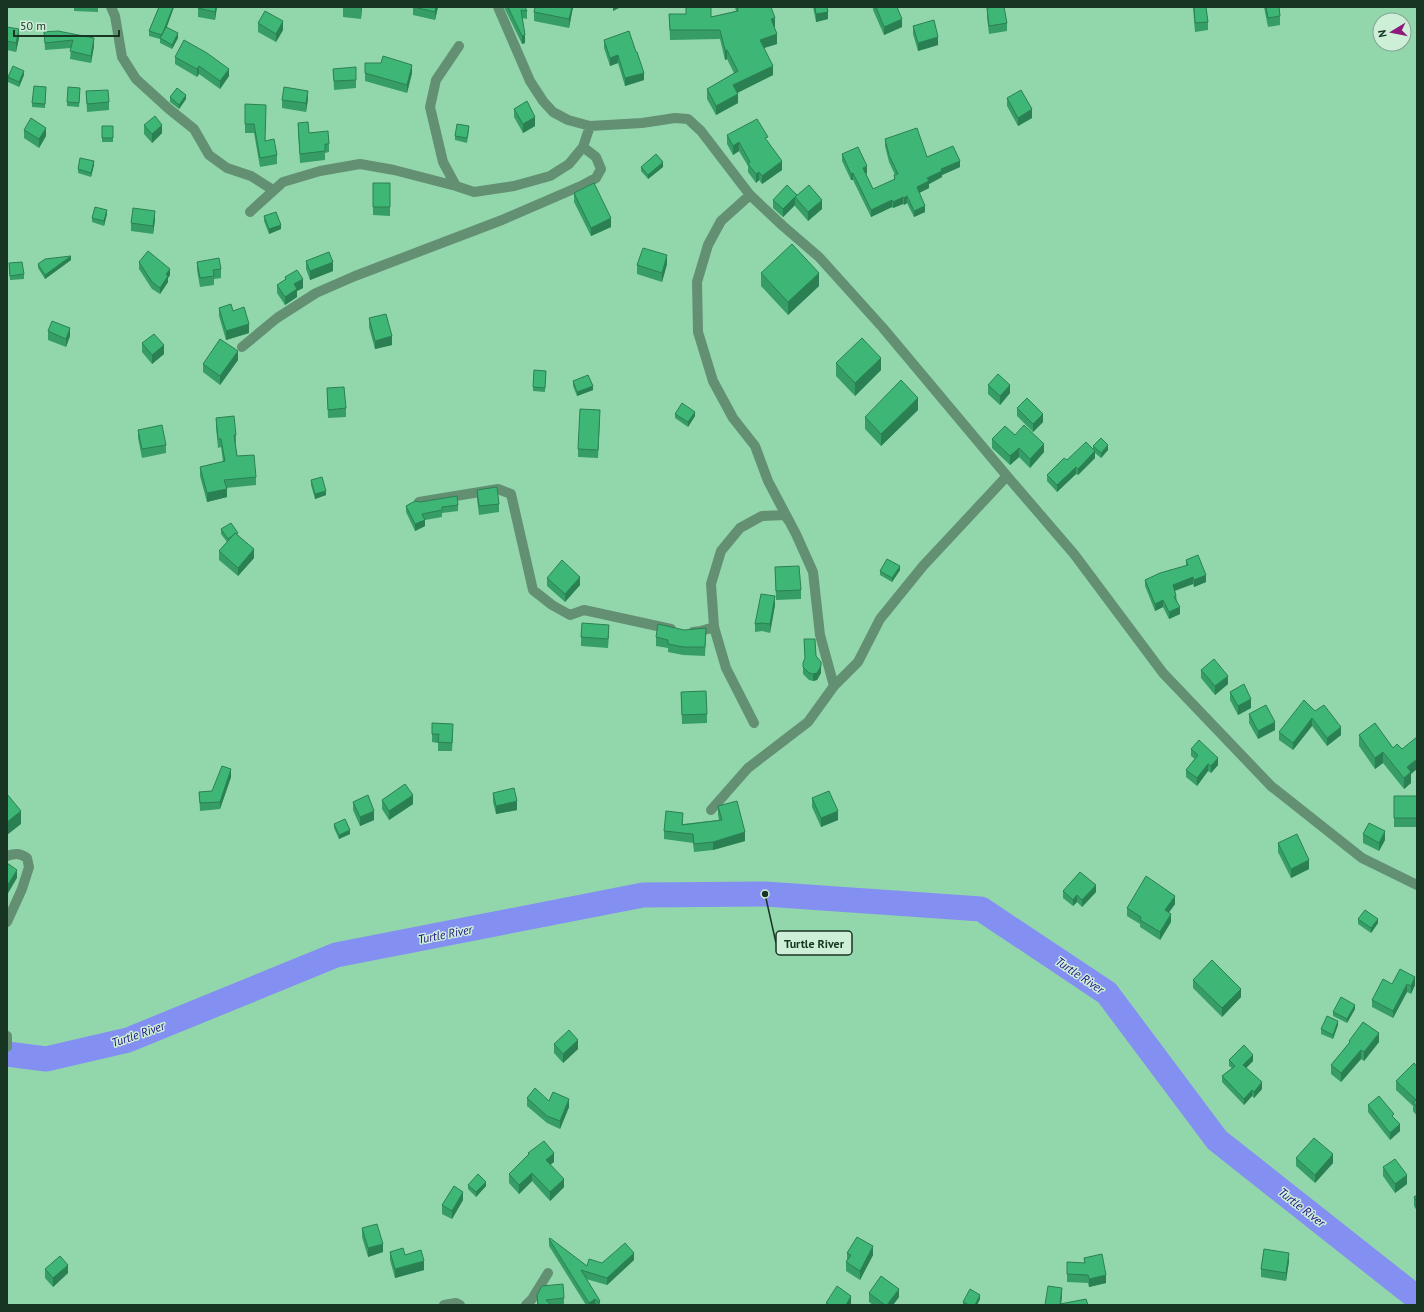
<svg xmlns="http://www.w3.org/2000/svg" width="1424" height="1312" font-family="'PT Sans',sans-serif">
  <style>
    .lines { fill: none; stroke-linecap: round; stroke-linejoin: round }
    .river { stroke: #8390f1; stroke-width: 25 }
    .minor { stroke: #639073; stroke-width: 10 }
    .wall { fill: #359d65 }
    .shaded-wall { fill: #2b8053 }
    .building { fill: #3eb776; stroke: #2b8053 }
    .labels { text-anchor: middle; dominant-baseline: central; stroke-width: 3; stroke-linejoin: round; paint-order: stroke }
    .water-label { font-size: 12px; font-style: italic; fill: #210d82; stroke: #cdefd8 }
    .leader { fill: none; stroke: #183423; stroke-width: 1.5 }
    .callout-dot { fill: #183423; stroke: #cdefd8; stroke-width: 1.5 }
    .callout { fill: #cdefd8; stroke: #183423; stroke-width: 1.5 }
    .callout-label { font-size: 12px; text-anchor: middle; font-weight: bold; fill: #183423 }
  </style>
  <rect width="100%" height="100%" fill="#92d7ab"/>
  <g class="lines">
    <path class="river" d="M7,1054L46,1059L128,1040L336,955L643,895L765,894L981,909L1107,993L1217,1140L1417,1298"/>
    <path class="minor" d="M111,7L115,16L122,57L136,79L169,109L194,129L209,155L227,168L251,176L273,190
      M498,7L530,81L543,101L553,112L568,120L590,126L642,123L675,118L688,119L701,131L750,195L783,226L819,257L883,328L1007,476L1074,554L1163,673L1271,786L1362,858L1417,885
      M459,46L436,80L430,107L443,162L456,186L474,192L514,186L550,176L569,164L583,147L590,126
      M750,195L721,221L708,245L697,282L698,332L713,381L733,418L755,446L768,481L796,534L813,572L820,635L834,686
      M250,212L283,182L320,171L360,164L394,170L456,186
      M242,347L277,318L316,293L355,276L502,220L583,185L596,178L601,169L596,157L583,147
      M419,502L498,489L511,494L533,590L552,605L570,615L584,610L671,629
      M693,632L701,631L714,627
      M754,723L726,668L714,627L711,584L721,551L740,528L762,516L785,515L788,520
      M711,810L748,768L808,722L834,686L858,662L880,619L923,566L1007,476
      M7,856C15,853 20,853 27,858L29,867L22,889L7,922
      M7,1036V1047
      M444,1305L456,1303L460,1305
      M526,1305L532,1299L548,1273"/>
  </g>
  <path class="wall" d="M74,7H98V12L74,11Z
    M159,7H174L167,27L178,38L172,49L160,43V39L149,36V31Z
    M198,7H217L215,20L198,17Z
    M343,7H362L361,19L343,17Z
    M413,7H438L435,20L413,15Z
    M504,7H525L527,11V19L522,18L525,43L522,44Z
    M573,7L569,28L534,21V12Z
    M735,7H771L775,27H774L777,44L764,48L773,75L737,93L738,103L716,115L707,99V89L734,73L727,59L725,60L720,39L670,40L669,14L711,17L736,11Z
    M813,7H827L828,19L816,22Z
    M873,7H897L902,27L884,35L873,10Z
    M1193,7H1206L1208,22V30L1195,32Z
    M1264,7H1279L1280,16V25L1268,27Z
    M987,8L1007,23V31L989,34L987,17Z
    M258,23L283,30L276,42L258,32Z
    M913,26L938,45L918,51L913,34Z
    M7,27L19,38L16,52L7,50Z
    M44,32L94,46L91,63L70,59L71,48L45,50Z
    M604,40L644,80L625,86L618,63L610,66L604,48Z
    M175,57L229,76L220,89L199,74L197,77L175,64Z
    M365,63L412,73L407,93L365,81Z
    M333,69L356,80V88L334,90Z
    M24,75L19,87L8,82V77Z
    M46,91L45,108L32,107V103Z
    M86,91L109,102V110L87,112Z
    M80,92L79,107L67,106V102Z
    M170,97L186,99L179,109L170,102Z
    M1007,98L1032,118L1018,126L1007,106Z
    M308,99L306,112L282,108V100Z
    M245,104L265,141L277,155V164L260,167L254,133H245Z
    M514,109L535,126L523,133L514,117Z
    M298,123L309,133L329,144V152L325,153V160L300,163L298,131Z
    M144,125L162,133L152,143L144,134Z
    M102,126H113V142H102Z
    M24,130L46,136L39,148L24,138Z
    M469,130L467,143L455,140V136Z
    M727,135L768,141L782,170L762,184L759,180L756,183L748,172V166L739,151L733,155L727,144Z
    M885,139L927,157L960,167L942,175V177L929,184V188L919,193L925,212L914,217L907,203L904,205L903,204L893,208L892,207L871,217L853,180H851L842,161V154L867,173L866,174L873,189L894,180V175H895L889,162L885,146Z
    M94,165L91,177L78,173V169Z
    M641,167H663L648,179L641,171Z
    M373,183H390V216L373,215Z
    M574,193L611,227L591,236L574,202Z
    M797,196L822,209L808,221L795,206V205L783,217L773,208V200Z
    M107,214L104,226L92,222V218Z
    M264,216L281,229L269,234L264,221Z
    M155,220L153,234L131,231V223Z
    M71,260L45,279L38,268V264Z
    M306,261L333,271L310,280L306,269Z
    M139,262L170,275L168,278V282L160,294L152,289L139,269Z
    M197,262L221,269V278L214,279V285L200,287L197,270Z
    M9,263L24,274V279L10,280Z
    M667,264L662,282L637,274V265Z
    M761,273L819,286L788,315L761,286Z
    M285,277L303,288L297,291V297L285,305L277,293V285L285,280Z
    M219,308L233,311L249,333L226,340L219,316Z
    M369,318L392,345L375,349L369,327Z
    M48,331L70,336L66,347L48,340Z
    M142,343L164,354L152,364L142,352Z
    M238,360L220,385L203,372V364Z
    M836,363L881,370L855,396L836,376Z
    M546,371L545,392L533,391V387Z
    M573,381L593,390L577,396L573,386Z
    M988,385L1010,393L1000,405L988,394Z
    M327,388L346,408V417L328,418Z
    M1017,408L1043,422L1033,432L1017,416Z
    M918,410L881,446L865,429V417Z
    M675,414L695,416L688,427L675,418Z
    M216,418L236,435V444H235L237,456L256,477V485L226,488L227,497L207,502L200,476V467L223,462L221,447L218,448L216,427Z
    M600,418L598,458L578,457V449Z
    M138,430L166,445V453L142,458L138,438Z
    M1015,435L1044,452L1030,468L1019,457L1010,465L992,448V439Z
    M1093,446L1108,450L1101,458L1095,453V458L1078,475L1076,474L1057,492L1047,481V475L1067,460L1093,448Z
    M311,480L326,495L315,499L311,485Z
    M477,490L499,504V512L479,515L477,499Z
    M420,502L458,505V511L442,513V517L425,520V526L415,531L406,512V506Z
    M221,529L238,535L254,558L238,576L219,560V551L227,542L221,534Z
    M1186,560L1206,582L1194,587L1193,584L1175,591L1180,614L1169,619L1163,607L1155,611L1145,586V580L1186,566Z
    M775,567L801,590V599L776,600Z
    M900,570L892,582L880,575V571Z
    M547,578L580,585L565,602L547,586Z
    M775,605L770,633L762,631L755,632V624Z
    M609,634L608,648L581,646V637Z
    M706,636L705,656L683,655L668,652V648L656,646V637Z
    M804,639L816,656L821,673L817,680L813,681L809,680L803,674V663L805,658Z
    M1201,670L1228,684L1215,695L1201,678Z
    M681,692L707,714V723L682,724Z
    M1230,692L1251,708L1238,715L1230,700Z
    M1315,711L1341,735L1327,746L1312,726L1293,750L1279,740V732Z
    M1249,714L1275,730L1258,739L1249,723Z
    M1375,723L1411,774V783L1404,789L1383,763L1375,769L1359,746V735Z
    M453,732L452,751H438V743L432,742V734Z
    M1191,749L1218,765L1211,773L1208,771L1197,786L1186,777V770L1195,759L1191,756Z
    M231,777L220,809L200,811L199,792L212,791Z
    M493,793L517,810L496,814L493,802Z
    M1394,796H1417V827H1394Z
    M812,798L838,820L821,827L812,807Z
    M382,800L413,804L389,820L382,809Z
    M353,802L374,820L360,826L353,810Z
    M718,806L745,841L713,850L694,852L693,843L664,839V831L683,821V824L719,820L718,815Z
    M334,824L350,834L339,839L334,828Z
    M1363,834L1385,840L1379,851L1363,843Z
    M1278,843L1309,869L1291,878L1278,852Z
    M1063,891L1096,892L1082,907L1077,902L1073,906L1063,898Z
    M1175,904L1169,912L1171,922L1160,940L1140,927V924L1127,916V908Z
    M1358,919L1378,923L1371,933L1358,924Z
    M1193,980L1241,997L1222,1017L1193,988Z
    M1392,984L1415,985L1411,994L1407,992L1393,1018L1372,1007V1000Z
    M1355,1009L1347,1023L1333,1016V1012Z
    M1338,1025L1333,1039L1321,1034V1029Z
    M1349,1041L1379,1042L1364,1061L1361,1059L1341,1082L1331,1074V1065L1349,1043Z
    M554,1044L578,1049L563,1063L554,1053Z
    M1229,1060L1253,1061L1246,1068L1262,1089L1254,1098L1252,1096L1244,1105L1222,1082V1076L1232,1068L1229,1066Z
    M1417,1067V1116L1413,1111V1106L1396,1090V1081Z
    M527,1098L549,1101L569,1107L560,1129L547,1123L527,1106Z
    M1368,1105L1394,1118L1400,1131L1390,1140L1368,1112Z
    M528,1153L554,1162L550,1165L564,1187L550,1201L532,1181L519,1194L509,1183V1174L528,1155Z
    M1296,1158L1333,1163L1315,1183L1296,1166Z
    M1383,1167L1407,1184L1395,1193L1383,1176Z
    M468,1185L486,1186L476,1197L468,1189Z
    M1417,1195V1211L1414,1206V1197Z
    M463,1200L452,1219L442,1214V1205Z
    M362,1228L383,1252L368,1257L362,1237Z
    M549,1239L587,1266L602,1263L634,1260L607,1285L586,1279L600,1301V1305H586L549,1246Z
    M390,1252L405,1255L424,1270L395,1278L390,1260Z
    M847,1253L873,1255L860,1280L846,1271V1262L847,1260Z
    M1084,1258L1106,1283L1089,1287L1088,1283L1067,1282V1262L1084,1263Z
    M1289,1261L1286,1281L1261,1277V1269Z
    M45,1269L68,1273L53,1287L45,1278Z
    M869,1293L899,1297L893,1305H873L869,1302Z
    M537,1295L564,1298V1305H537Z
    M980,1299L977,1305H963V1302Z"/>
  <path class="shaded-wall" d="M173,7H174L162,39V35Z
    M216,7H217L215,20V12Z
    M361,7H362L361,19Z
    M436,7H438L435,20V12Z
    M572,7H573L569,28V19Z
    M613,7H621L613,11Z
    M828,12V19L816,22V14Z
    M775,18V27L771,28V19Z
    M902,19V27L884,35V27Z
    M283,21V30L276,42V34Z
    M19,29V38L16,52V43Z
    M178,33V38L172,49V45Z
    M777,34V44L760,49V40Z
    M525,35V43L522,44V36Z
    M938,37V45L918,51V43Z
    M94,38V46L91,63V56Z
    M725,50H727V59L725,60Z
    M618,55V63L610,66V58Z
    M412,65V73L407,93V85Z
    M199,66V74L197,77V69Z
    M773,66V75L733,95V85Z
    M229,69V76L220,89V81Z
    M24,71V75L19,87V82Z
    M644,73V80L625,86V78Z
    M308,91V99L306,112V103Z
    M738,94V103L716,115V106Z
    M186,95V99L179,109V105Z
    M1032,109V118L1018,126V118Z
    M535,117V126L523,133V124Z
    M162,125V133L152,143V134Z
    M46,128V136L39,148V139Z
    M739,142V151L733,155V146Z
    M94,161V165L91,177V173Z
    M782,161V170L762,184V176Z
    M960,161V167L942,175V177L929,184V188L917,194V187L927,178L941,169Z
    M663,162V167L648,179V175Z
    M867,166V173L863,175V168Z
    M759,172V180L756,183V174Z
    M853,173V180H851V174Z
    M797,195V199L795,197V205L783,217V209Z
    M907,196V203L904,205V198Z
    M903,197V204L893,208V202Z
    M822,200V209L808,221V212Z
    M892,200V207L871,217V210Z
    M925,206V212L914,217V211Z
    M107,210V214L104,226V221Z
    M155,211V220L153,234V226Z
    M611,218V227L591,236V228Z
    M281,225V229L269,234V229Z
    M667,255V264L662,282V273Z
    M71,256V260L45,279V275Z
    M333,262V271L310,280V271Z
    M170,269V275L168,278V282L160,294V288L166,274Z
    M819,273V286L788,315V302Z
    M303,279V288L297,291V297L285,305V297L294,284Z
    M249,324V333L226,340V331Z
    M70,328V336L66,347V339Z
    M392,336V345L375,349V341Z
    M164,345V354L152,364V355Z
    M238,351V360L220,385V376Z
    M881,358V370L855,396V383Z
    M1010,385V393L1000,405V396Z
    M593,386V390L577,396V392Z
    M918,398V410L881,446V434Z
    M695,412V416L688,427V422Z
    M1043,414V422L1033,432V424Z
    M1044,444V452L1030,468V459Z
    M1108,445V450L1101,458V453Z
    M1019,448V457L1010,465V456Z
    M1095,451V458L1078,475V469Z
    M1076,467V474L1057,492V485Z
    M227,489V497L207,502V493Z
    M326,491V495L315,499V494Z
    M425,520V526L415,531V524Z
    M254,549V558L238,576V568Z
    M900,566V570L892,582V578Z
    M1206,575V582L1194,587V580Z
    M580,577V585L565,602V594Z
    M1193,577V584L1173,591V585Z
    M775,596V605L770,633V624Z
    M1163,600V607L1155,611V604Z
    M1180,607V614L1169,619V612Z
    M821,666V673L817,680L813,681V674Z
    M1228,676V684L1215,695V686Z
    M1251,699V708L1238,715V706Z
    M1312,718V726L1293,750V743Z
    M1275,722V730L1258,739V731Z
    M1341,727V735L1327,746V738Z
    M1383,752V763L1375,769V758Z
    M1218,758V765L1211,773V766Z
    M1417,759V769L1411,774V783L1404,789V778L1407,767Z
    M1208,764V771L1197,786V778Z
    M231,769V777L220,809V802Z
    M413,795V804L389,820V811Z
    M517,801V810L496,814V806Z
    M21,811V824L7,835V822Z
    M374,811V820L360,826V817Z
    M838,811V820L821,827V818Z
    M350,830V834L339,839V835Z
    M1385,831V840L1379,851V843Z
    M745,832V841L713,850V842Z
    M1309,860V869L1291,878V869Z
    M17,870V878L7,895V886Z
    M1096,885V892L1082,907V900Z
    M1077,895V902L1073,906V900Z
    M1175,896V904L1165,918V910Z
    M1171,914V922L1160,940V932Z
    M1378,919V923L1371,933V928Z
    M1415,977V985L1411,994V986Z
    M1407,984V992L1393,1018V1011Z
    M1241,989V997L1222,1017V1008Z
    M1355,1005V1009L1347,1023V1019Z
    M1338,1021V1025L1333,1039V1035Z
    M1379,1033V1042L1364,1061V1052Z
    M578,1040V1049L563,1063V1054Z
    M1361,1050V1059L1341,1082V1073Z
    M1253,1055V1061L1243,1071V1065Z
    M1262,1082V1089L1254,1098V1092Z
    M1252,1090V1096L1244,1105V1099Z
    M569,1099V1107L560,1129V1121Z
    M1400,1124V1131L1390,1140V1133Z
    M554,1153V1162L546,1168V1160Z
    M1333,1154V1163L1315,1183V1175Z
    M532,1173V1181L519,1194V1185Z
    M1407,1175V1184L1395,1193V1184Z
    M564,1179V1187L550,1201V1192Z
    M486,1182V1186L476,1197V1192Z
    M463,1192V1200L452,1219V1211Z
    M383,1244V1252L368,1257V1248Z
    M873,1246V1255L860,1280V1271Z
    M634,1253V1260L607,1285V1278Z
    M1289,1253V1261L1286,1281V1273Z
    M424,1261V1270L395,1278V1269Z
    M68,1265V1273L53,1287V1278Z
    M1106,1275V1283L1089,1287V1279Z
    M1062,1288V1297L1061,1305H1060Z
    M899,1289V1297L893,1305H887Z
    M980,1295V1299L977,1305H975Z
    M851,1296V1305H846Z
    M595,1299V1305H589V1303Z"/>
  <path class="building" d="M159,7H173L162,35L149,31Z
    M198,7H216L215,12L198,8Z
    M414,7H436L435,12Z
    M508,7H525L527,11L521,10L525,35L522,36Z
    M535,7H572L569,19L534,12Z
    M686,7H711V17L738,11L737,7H771L775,18L771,19L777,34L760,40L773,66L733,85L738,94L716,106L707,89L738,71L727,50H725L720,30H670L669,14H686Z
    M815,7H827L828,12L816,14Z
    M876,7H897L902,19L884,27Z
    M993,7H1004L1007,23L989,26L987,8Z
    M1194,7H1206L1208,22L1195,23Z
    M1266,7H1279L1280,16L1268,18Z
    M265,11L283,21L276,34L258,23Z
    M934,20L938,37L918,43L913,26Z
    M7,27L19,29L16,43L7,41Z
    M166,27L178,33L172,45L160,38Z
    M58,31L94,38L91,56L70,51L73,40L45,43L44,32Z
    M629,31L636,52H637L644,73L625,78L618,55L610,58L604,40Z
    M184,40L207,53L229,69L220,81L199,66L197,69L175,57Z
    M383,56L412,65L407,85L365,73V63H381Z
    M13,66L24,71L19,82L8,77Z
    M356,67V80L334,81L333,69Z
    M34,86L46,87L45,104L32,103Z
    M68,87L80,88L79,103L67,102Z
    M284,87L308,91L306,103L282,100Z
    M177,88L186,95L179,105L170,97Z
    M108,90L109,102L87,104L86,91Z
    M1021,90L1032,109L1018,118L1007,98Z
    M527,101L535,117L523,124L514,109Z
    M245,104L266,105L265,141L274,139L277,155L260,158L254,124H245Z
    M155,116L162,125L152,134L144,125Z
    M31,118L46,128L39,139L24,130Z
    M757,119L768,137L765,138L782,161L762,176L759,172L756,174L748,164L750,162L739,142L733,146L727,135Z
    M308,122L309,133L328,131L329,144H325V151L300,154L298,123Z
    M457,124L469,126L467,138L455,136Z
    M102,126H113V138H102Z
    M917,128L927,157L953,146L960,161L941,169L942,171L927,178L929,181L917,187L925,206L914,211L907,196L904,198L903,197L893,202L892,200L871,210L853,173L851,174L842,154L858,147L867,166L863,168L873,189L895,179L894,175L898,174L889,155L885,139Z
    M656,154L663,162L648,175L641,167Z
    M80,158L94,161L91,173L78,169Z
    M373,183H390V207H373Z
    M594,183L611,218L591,228L574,193Z
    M787,185L797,195L783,209L773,200Z
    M809,185L822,200L808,212L795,197Z
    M95,207L107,210L104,221L92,218Z
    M133,208L155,211L153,226L131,223Z
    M276,212L281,225L269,229L264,216Z
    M792,244L819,273L788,302L761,273Z
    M643,248L667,255L662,273L637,265Z
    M148,251L170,269L166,274L168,276L160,288L152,282L139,262Z
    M329,252L333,262L310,271L306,261Z
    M71,256L45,275L38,264L45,259Z
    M219,258L221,269L213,270L214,276L200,278L197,262Z
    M22,262L24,274L10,276L9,263Z
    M297,270L303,279L294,284L297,289L285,297L277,285L286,279L285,277Z
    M231,304L233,311L244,307L249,324L226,331L219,308Z
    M386,314L392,336L375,341L369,318Z
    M52,321L70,328L66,339L48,331Z
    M154,334L164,345L152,355L142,343Z
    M862,338L881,358L855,383L836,363Z
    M220,339L238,351L220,376L203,364Z
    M534,370L546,371L545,388L533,387Z
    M998,374L1010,385L1000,396L988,385Z
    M588,375L593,386L577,392L573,381Z
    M901,380L918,398L881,434L865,417Z
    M344,387L346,408L328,410L327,388Z
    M1027,398L1043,414L1033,424L1017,408Z
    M682,403L695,412L688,422L675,414Z
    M580,409L600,410L598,450L578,449Z
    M234,416L236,435H234L237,456L254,455L256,477L224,480L227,489L207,493L200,467L225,461L221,439H218L216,418Z
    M162,425L166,445L142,449L138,430Z
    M1024,425L1044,444L1030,459L1019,448L1010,456L992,439L1005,426L1015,435Z
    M1101,438L1108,445L1101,453L1093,446Z
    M1086,442L1095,451L1078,469L1076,467L1057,485L1047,475L1064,458L1067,460Z
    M322,477L326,491L315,494L311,480Z
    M497,487L499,504L479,506L477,490Z
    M457,496L458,505L442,507V510L422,514L425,520L415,524L406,506L415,501L420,502Z
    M231,523L238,533L236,534L235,533L231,537L228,539L221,529Z
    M235,533L254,549L238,568L219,551Z
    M1198,555L1206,575L1194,580L1193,577L1173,585L1176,596L1174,597L1180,607L1169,612L1163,600L1155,604L1145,580L1160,573L1188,565L1186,560Z
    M887,559L900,566L892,578L880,571Z
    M562,560L580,577L565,594L547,578Z
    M799,566L801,590L776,591L775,567Z
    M761,594L775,596L770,624L762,623L755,624Z
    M582,623L609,625L608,639L581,637Z
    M658,624L684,630L706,628L705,647H683L668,644V640L656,637Z
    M804,639H815L816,656L821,662V666L817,673L813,674L809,673L803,667V663L805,658Z
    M1214,659L1228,676L1215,686L1201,670Z
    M1244,684L1251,699L1238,706L1230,692Z
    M706,691L707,714L682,715L681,692Z
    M1304,700L1315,711L1324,705L1341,727L1327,738L1312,718L1293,743L1279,732Z
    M1266,705L1275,722L1258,731L1249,714Z
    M432,723L453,724L452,743L438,742L439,734H432Z
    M1375,723L1393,748L1397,744L1402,749L1417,737V759L1407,767L1411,772L1404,778L1383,752L1375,758L1359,735Z
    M1199,740L1218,758L1211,766L1208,764L1197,778L1186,770L1198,755L1191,749Z
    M222,766L231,769L220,802L200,803L199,792L212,791Z
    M405,784L413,795L389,811L382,800Z
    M514,788L517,801L496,806L493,793Z
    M829,791L838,811L821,818L812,798Z
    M7,794L21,811L7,822Z
    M368,795L374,811L360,817L353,802Z
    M1394,796H1417V818H1394Z
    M737,801L745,832L713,842L694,844L693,834L664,831L666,811L683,813L682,825L722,820L718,806Z
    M345,819L350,830L339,835L334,824Z
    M1369,823L1385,831L1379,843L1363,834Z
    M1297,834L1309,860L1291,869L1278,843Z
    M7,863L17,870L7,886Z
    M1080,872L1096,885L1082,900L1077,895L1073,900L1063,891Z
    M1146,876L1175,896L1165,910L1171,914L1160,932L1140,920L1141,917L1127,908Z
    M1365,910L1378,919L1371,928L1358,919Z
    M1212,960L1241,989L1222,1008L1193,980Z
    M1400,969L1415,977L1411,986L1407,984L1393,1011L1372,1000L1383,979L1392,984Z
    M1341,997L1355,1005L1347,1019L1333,1012Z
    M1327,1016L1338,1021L1333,1035L1321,1029Z
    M1363,1022L1379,1033L1364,1052L1361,1050L1341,1073L1331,1065L1350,1042L1349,1041Z
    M569,1030L578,1040L563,1054L554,1044Z
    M1244,1045L1253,1055L1243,1065L1262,1082L1254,1092L1252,1090L1244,1099L1222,1076L1235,1066L1229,1060Z
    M1414,1063L1417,1067V1107L1413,1102L1416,1100L1396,1081Z
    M535,1088L549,1101L553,1092L569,1099L560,1121L547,1116L527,1098Z
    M1379,1096L1394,1114L1392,1116L1400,1124L1390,1133L1368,1105Z
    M1314,1138L1333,1154L1315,1175L1296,1158Z
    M544,1141L554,1153L546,1160L564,1179L550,1192L532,1173L519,1185L509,1174L529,1154L528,1153Z
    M1395,1159L1407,1175L1395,1184L1383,1167Z
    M478,1174L486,1182L476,1192L468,1185Z
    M454,1186L463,1192L452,1211L442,1205Z
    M1417,1195V1202L1414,1197Z
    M377,1224L383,1244L368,1248L362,1228Z
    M857,1237L873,1246L860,1271L846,1262L851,1255L847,1253Z
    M550,1238L587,1266L589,1259L602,1263L625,1243L634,1253L607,1278L581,1270L600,1301L599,1302L595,1299L589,1303L549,1239Z
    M403,1248L405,1255L421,1250L424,1261L395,1269L390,1252Z
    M1264,1249L1289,1253L1286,1273L1261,1269Z
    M1102,1254L1106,1275L1089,1279L1088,1275L1067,1274V1262L1085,1263L1084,1258Z
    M60,1256L68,1265L53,1278L45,1269Z
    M881,1276L899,1289L887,1305H885L869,1293Z
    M563,1284L564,1298L546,1300L551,1305H538L537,1295L542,1286Z
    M837,1286L851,1296L846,1305H830L826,1303Z
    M1048,1286L1062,1288L1060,1304L1086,1299L1088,1305H1045Z
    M970,1289L980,1295L975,1305H969L963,1302Z"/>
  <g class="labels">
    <g class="water-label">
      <text transform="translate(445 934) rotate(-11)">Turtle River</text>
      <text transform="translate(1080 975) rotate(34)">Turtle River</text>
      <text transform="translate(138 1034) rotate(-19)">Turtle River</text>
      <text transform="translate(1302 1207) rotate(38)">Turtle River</text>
    </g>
  </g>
  <path class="leader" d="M765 894L776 943"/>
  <circle class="callout-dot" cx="765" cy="894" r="4"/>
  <rect class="callout" x="776" y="931" width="76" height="24" rx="4"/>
  <g class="callout-label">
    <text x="814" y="948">Turtle River</text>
  </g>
  <rect width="1424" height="1312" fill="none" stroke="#183423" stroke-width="16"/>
  <g transform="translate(1392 32) rotate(260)"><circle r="19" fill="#cdefd8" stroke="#85a490"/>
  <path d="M0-3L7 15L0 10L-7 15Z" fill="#8d197a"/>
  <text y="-6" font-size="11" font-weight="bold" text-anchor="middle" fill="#183423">N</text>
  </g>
  <path d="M14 30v6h105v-6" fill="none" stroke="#183423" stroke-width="2"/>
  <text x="20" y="30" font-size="12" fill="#183423" stroke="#cdefd8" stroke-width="3" paint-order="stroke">50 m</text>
</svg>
